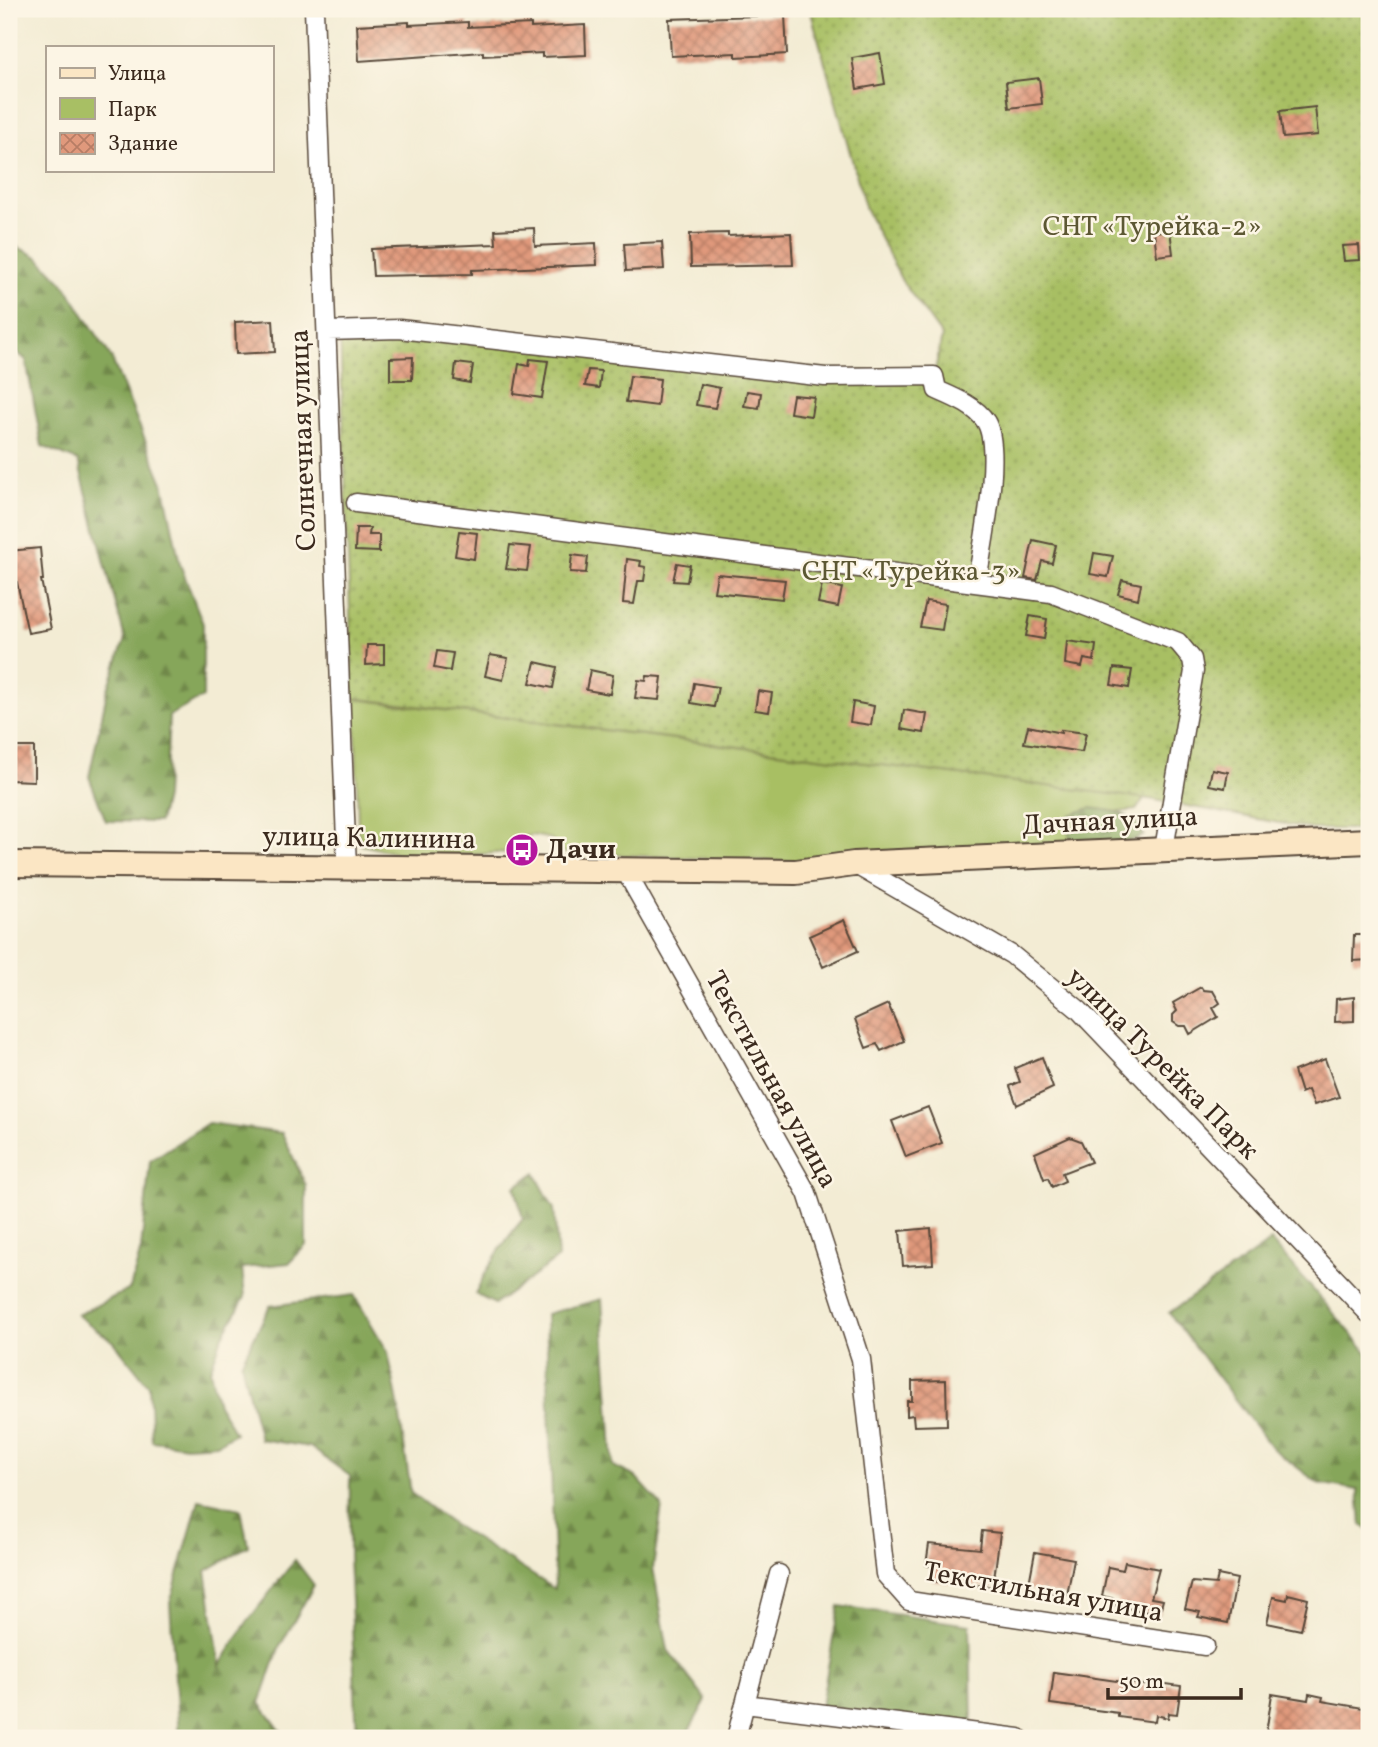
<svg xmlns="http://www.w3.org/2000/svg" width="1378" height="1747" font-family="Vollkorn,serif">
  <style>
    .green { fill: #a8bf64; stroke: #727441; stroke-width: 2 }
    .forest { fill: url(#forest-firs); stroke: #60683c; stroke-width: 2 }
    .garden { fill: url(#garden-dots); stroke: #727441; stroke-width: 2 }
    .building { fill: url(#building-cross-hatch) }
    .lines { fill: none; stroke-linecap: round; stroke-linejoin: round }
    .street-casing { stroke: #574739; stroke-width: 21 }
    .secondary-casing { stroke: #574739; stroke-width: 28 }
    .street { stroke: #fff; stroke-width: 18 }
    .secondary { stroke: #fbe6c4; stroke-width: 24 }
    .labels { text-anchor: middle; dominant-baseline: central; stroke-width: 5; stroke-linejoin: round; paint-order: stroke }
    .park-label { font-size: 28px; fill: #5c5733; stroke: #fcf5e5 }
    .street-label { font-size: 28px; fill: #3b2a1e; stroke: #fcf5e5 }
    .poi-label { font-size: 28px; font-weight: bold; fill: #3b2a1e; stroke: #fcf5e5; text-anchor: start }
  </style>
  <defs>
    <pattern id="forest-firs" width="22" height="20" patternUnits="userSpaceOnUse" patternTransform="scale(1.75)"><rect width="22" height="20" fill="#86a65a"/><path d="M5 1l3.5 6h-7zM16 11l3.5 6h-7z" fill="#6f874a"/></pattern>
    <pattern id="garden-dots" width="8" height="8" patternUnits="userSpaceOnUse" patternTransform="scale(1.75)"><rect width="8" height="8" fill="#a8bf64"/><path d="M2 2h.1M6 6h.1" fill="none" stroke="#8a9b52" stroke-width="1.8" stroke-linecap="round"/></pattern>
    <pattern id="building-cross-hatch" width="8" height="8" patternUnits="userSpaceOnUse" patternTransform="scale(1.75)"><rect width="8" height="8" fill="#e0997c"/><path d="M0 0l8 8M0 8l8-8" fill="none" stroke="#b77d65"/></pattern>
  </defs>
  <rect width="100%" height="100%" fill="#fcf5e5"/>
  <filter id="ink" filterUnits="userSpaceOnUse"><feTurbulence type="fractalNoise" baseFrequency=".0143" numOctaves="2"/><feDisplacementMap in="SourceGraphic" scale="14" xChannelSelector="R" yChannelSelector="G"/><feConvolveMatrix kernelMatrix="1 2 1 2 8 2 1 2 1" color-interpolation-filters="sRGB"/></filter>
  <filter id="wash" filterUnits="userSpaceOnUse"><feTurbulence type="fractalNoise" baseFrequency=".00686" numOctaves="4" result="noise"/><feDisplacementMap in="SourceGraphic" scale="28" xChannelSelector="R" yChannelSelector="G"/><feGaussianBlur stdDeviation="1.57" result="paint"/><feColorMatrix in="noise" values="0 0 0 0 0 0 0 0 0 0 0 0 0 0 0 0 0 1.4 0 .05"/><feComposite in="paint" operator="in"/></filter>
  <g filter="url(#wash)">
    <rect width="100%" height="100%" fill="#f3ecd4"/>
    <path class="green" d="M355,699L1144,798L1136,810L1119,812L1090,808L1077,855L848,864L566,853L556,849L552,839L532,835L511,840L507,852L472,855L399,854L362,845L358,831Z"/>
    <path class="forest" d="M9,243L38,257L65,285L111,357L163,483L180,564L203,624V697L169,716L165,797L159,822L106,821L89,777L107,692L125,639L78,461L42,446L26,360L9,345Z
      M1090,808C1113,811 1133,812 1144,835L1137,839L1077,855L1068,832L1070,815Z
      M208,1123L282,1133L306,1186V1245L289,1263L242,1268L245,1297L222,1337L210,1371L218,1404L235,1433L217,1444L186,1446L152,1441L149,1386L114,1342L77,1315L130,1289L141,1249L150,1161Z
      M535,1173L554,1209L558,1258L495,1304L475,1294C488,1266 503,1242 523,1219L515,1187Z
      M1271,1241L1369,1354V1530L1361,1525L1358,1490L1318,1483L1272,1448L1169,1313Z
      M354,1295L388,1352L398,1404L411,1493L452,1524L555,1589L546,1314L602,1299L613,1466L636,1477L662,1506L653,1568L668,1650L706,1700L685,1738H357L349,1555L350,1476L310,1447L260,1439L241,1363L270,1306Z
      M199,1500L241,1509L248,1546L206,1571L220,1665L247,1622L295,1560L314,1585L279,1648L260,1703L286,1738H179L170,1603Z
      M839,1606L970,1625L972,1726L821,1706Z"/>
    <path class="garden" d="M810,9H1369V829H1312L1150,799L353,698L340,331L663,359L934,376L942,336L902,281L866,210Z"/>
    <g id="blocks">
      <path class="building" d="M785,15L787,54L736,57V53L671,56L669,19Z
        M409,22V25L468,22V27L531,24V28L585,25L586,55L542,57V53L483,56V52L359,61L357,25Z
        M880,53L885,84L857,89L852,58Z
        M1039,78L1042,104L1009,108L1006,82Z
        M1315,107L1318,135L1283,138L1280,111Z
        M534,228L535,246L596,243L597,265L472,270V274L373,276L371,249L496,244L495,230Z
        M1170,230L1173,254L1157,256L1154,232Z
        M728,233V236L791,233L793,265L691,267L690,234Z
        M662,242L664,269L626,271L624,244Z
        M1359,245L1360,260L1344,261L1342,246Z
        M273,320L275,352L236,354L235,322Z
        M413,357L412,380H390V358Z
        M530,359L548,361L542,398L514,394L519,364L529,366Z
        M456,363L473,365L470,383L454,380Z
        M588,370L601,371L599,388L585,386Z
        M630,376L660,379L657,406L626,402Z
        M700,384L720,388L715,408L696,405Z
        M747,391L761,393L759,408L744,406Z
        M793,395L814,397L811,416L790,413Z
        M356,528H370L369,535H379V552L355,551Z
        M459,531L477,533L474,559L455,556Z
        M1033,540L1056,545L1052,563L1042,561L1037,580L1025,578Z
        M510,545L531,547L527,571L506,569Z
        M40,548L43,580H41L51,629L28,633L17,582L9,583V551Z
        M1094,553L1113,556L1108,577L1090,574Z
        M572,555L588,557L586,573L570,572Z
        M627,559L641,561L640,566L646,567L644,581H638L634,604L623,603Z
        M677,563L690,565L687,582L673,581Z
        M717,574L785,580L782,599L714,592Z
        M1122,580L1141,584L1138,599L1118,594Z
        M822,584L842,588L838,607L818,603Z
        M926,601L946,604L942,630L920,627Z
        M1030,616L1047,619L1044,639L1026,636Z
        M1067,641L1096,645L1094,661L1084,659L1082,667L1065,664Z
        M367,645H384V664L366,665Z
        M437,651L453,653L450,671L434,668Z
        M490,655L508,658L503,680L485,676Z
        M535,662L557,667L553,688L530,683Z
        M1114,668L1132,670L1129,688L1111,685Z
        M590,670L613,675L610,694L586,690Z
        M647,676L662,677L659,700L635,698L638,680L646,681Z
        M694,683L718,687L714,707L691,703Z
        M758,691L772,693L769,712L755,710Z
        M853,702L874,706L871,725L850,722Z
        M904,710L927,714L924,733L901,729Z
        M1028,726L1061,733V730L1086,733L1082,752L1024,743Z
        M9,747H34V781L9,780Z
        M1212,769L1228,772L1225,788L1209,785Z
        M844,920L858,951L823,967L809,936Z
        M1354,935H1369V960L1353,961Z
        M1201,987L1203,990L1213,991L1220,1003L1213,1008L1218,1017L1190,1034L1186,1026H1179L1173,1022V1015L1177,1011L1173,1003Z
        M1354,997V1021L1335,1022L1336,999Z
        M888,1004L904,1041L881,1051L877,1044L866,1048L855,1019Z
        M1042,1057L1053,1088L1017,1105L1010,1086L1020,1082L1015,1068Z
        M1325,1059L1339,1097L1314,1105L1308,1090L1301,1093L1294,1071Z
        M928,1107L942,1143L906,1157L892,1121Z
        M1070,1137L1081,1141L1091,1162L1062,1173L1065,1181L1052,1187L1048,1178L1044,1179L1035,1153Z
        M931,1228L933,1264L903,1266L900,1231Z
        M946,1380L947,1425L914,1426L913,1415L907,1416V1401H912V1381Z
        M982,1531L1000,1533L993,1587L932,1581L933,1567L926,1565L929,1544L980,1549Z
        M1035,1552L1074,1559L1067,1595L1028,1589Z
        M1125,1562L1159,1569L1151,1598L1163,1600L1159,1614L1116,1606L1118,1600L1102,1596L1108,1567L1123,1570Z
        M1218,1575L1237,1579L1228,1623L1198,1617L1200,1612L1185,1609L1192,1582L1216,1584Z
        M1288,1594L1308,1599L1301,1630L1267,1623L1273,1597L1287,1600Z
        M1054,1672L1158,1687L1159,1683L1181,1686L1177,1714L1169,1713L1168,1718L1156,1715L1155,1722L1118,1717V1713L1050,1704Z
        M1272,1694L1308,1700L1309,1694L1323,1697L1322,1701L1369,1709V1738H1298L1266,1733Z"/>
    </g>
  </g>
  <g filter="url(#ink)">
    <use href="#blocks" fill-opacity="0" stroke="#574739" stroke-width="2"/>
    <g class="lines">
      <defs>
        <path id="street" d="M314,9L347,868
          M327,331L399,329L825,377L934,376L937,390C953,397 976,406 986,422C1003,451 982,546 977,582
          M356,503L1051,593L1178,642L1192,659L1194,671L1164,849
          M854,864L1012,955L1079,1010L1369,1314
          M625,870L807,1193L861,1359L885,1574L909,1601L1205,1646
          M745,1704L1019,1738
          M736,1738L779,1574"/>
        <path id="secondary" d="M9,864L796,872L854,864L1369,841"/>
      </defs>
      <use href="#street" class="street-casing"/>
      <use href="#secondary" class="secondary-casing"/>
      <use href="#street" class="street"/>
      <use href="#secondary" class="secondary"/>
    </g>
  </g>
  <defs>
    <symbol id="bus-disc" viewBox="-11 -11 22 22"><circle r="9.5" fill="#b5179e" stroke="#fcf5e5"/><path d="M-5-6H5V4H4V6H2V4H-2V6H-4V4H-5ZM-3.5-4V0h7V-4ZM-3.5 1.2v1.5H-2V1.2ZM2 1.2v1.5H3.5V1.2Z" fill="#fff"/></symbol>
  </defs>
  <g fill-rule="evenodd">
    <use href="#bus-disc" x="503" y="831" width="38" height="38"/>
  </g>
  <g class="labels">
    <g class="park-label">
      <text x="1152" y="227">СНТ «Турейка-2»</text>
      <text x="911" y="572">СНТ «Турейка-3»</text>
    </g>
    <g class="street-label">
      <text transform="translate(304 440) rotate(-92)">Солнечная улица</text>
      <text transform="translate(1110 822) rotate(-3)">Дачная улица</text>
      <text transform="translate(369 839) rotate(1)">улица Калинина</text>
      <text transform="translate(1162 1064) rotate(45)">улица Турейка Парк</text>
      <text transform="translate(771 1080) rotate(61)">Текстильная улица</text>
      <text transform="translate(1043 1593) rotate(10)">Текстильная улица</text>
    </g>
    <g class="poi-label">
      <text x="546" y="850">Дачи</text>
    </g>
  </g>
  <rect width="1378" height="1747" fill="none" stroke="#fcf5e5" stroke-width="35"/>
  <rect x="46" y="46" width="228" height="126" fill="#fcf5e5" stroke="#afa495" stroke-width="2"/>
  <rect x="60" y="68" width="35" height="10" fill="#fbe6c4" stroke="#afa495" stroke-width="2"/>
  <text x="108" y="80" font-size="21" fill="#3b2a1e">Улица</text>
  <rect x="60" y="98" width="35" height="21" fill="#a8bf64" stroke="#afa495" stroke-width="2"/>
  <text x="108" y="116" font-size="21" fill="#3b2a1e">Парк</text>
  <rect x="60" y="133" width="35" height="21" fill="url(#building-cross-hatch)" stroke="#afa495" stroke-width="2"/>
  <text x="108" y="150" font-size="21" fill="#3b2a1e">Здание</text>
  <path d="M1108 1688v10h133v-10" fill="none" stroke="#3b2a1e" stroke-width="3.5"/>
  <text x="1119" y="1688" font-size="21" fill="#3b2a1e" stroke="#fcf5e5" stroke-width="5" paint-order="stroke">50 m</text>
</svg>
